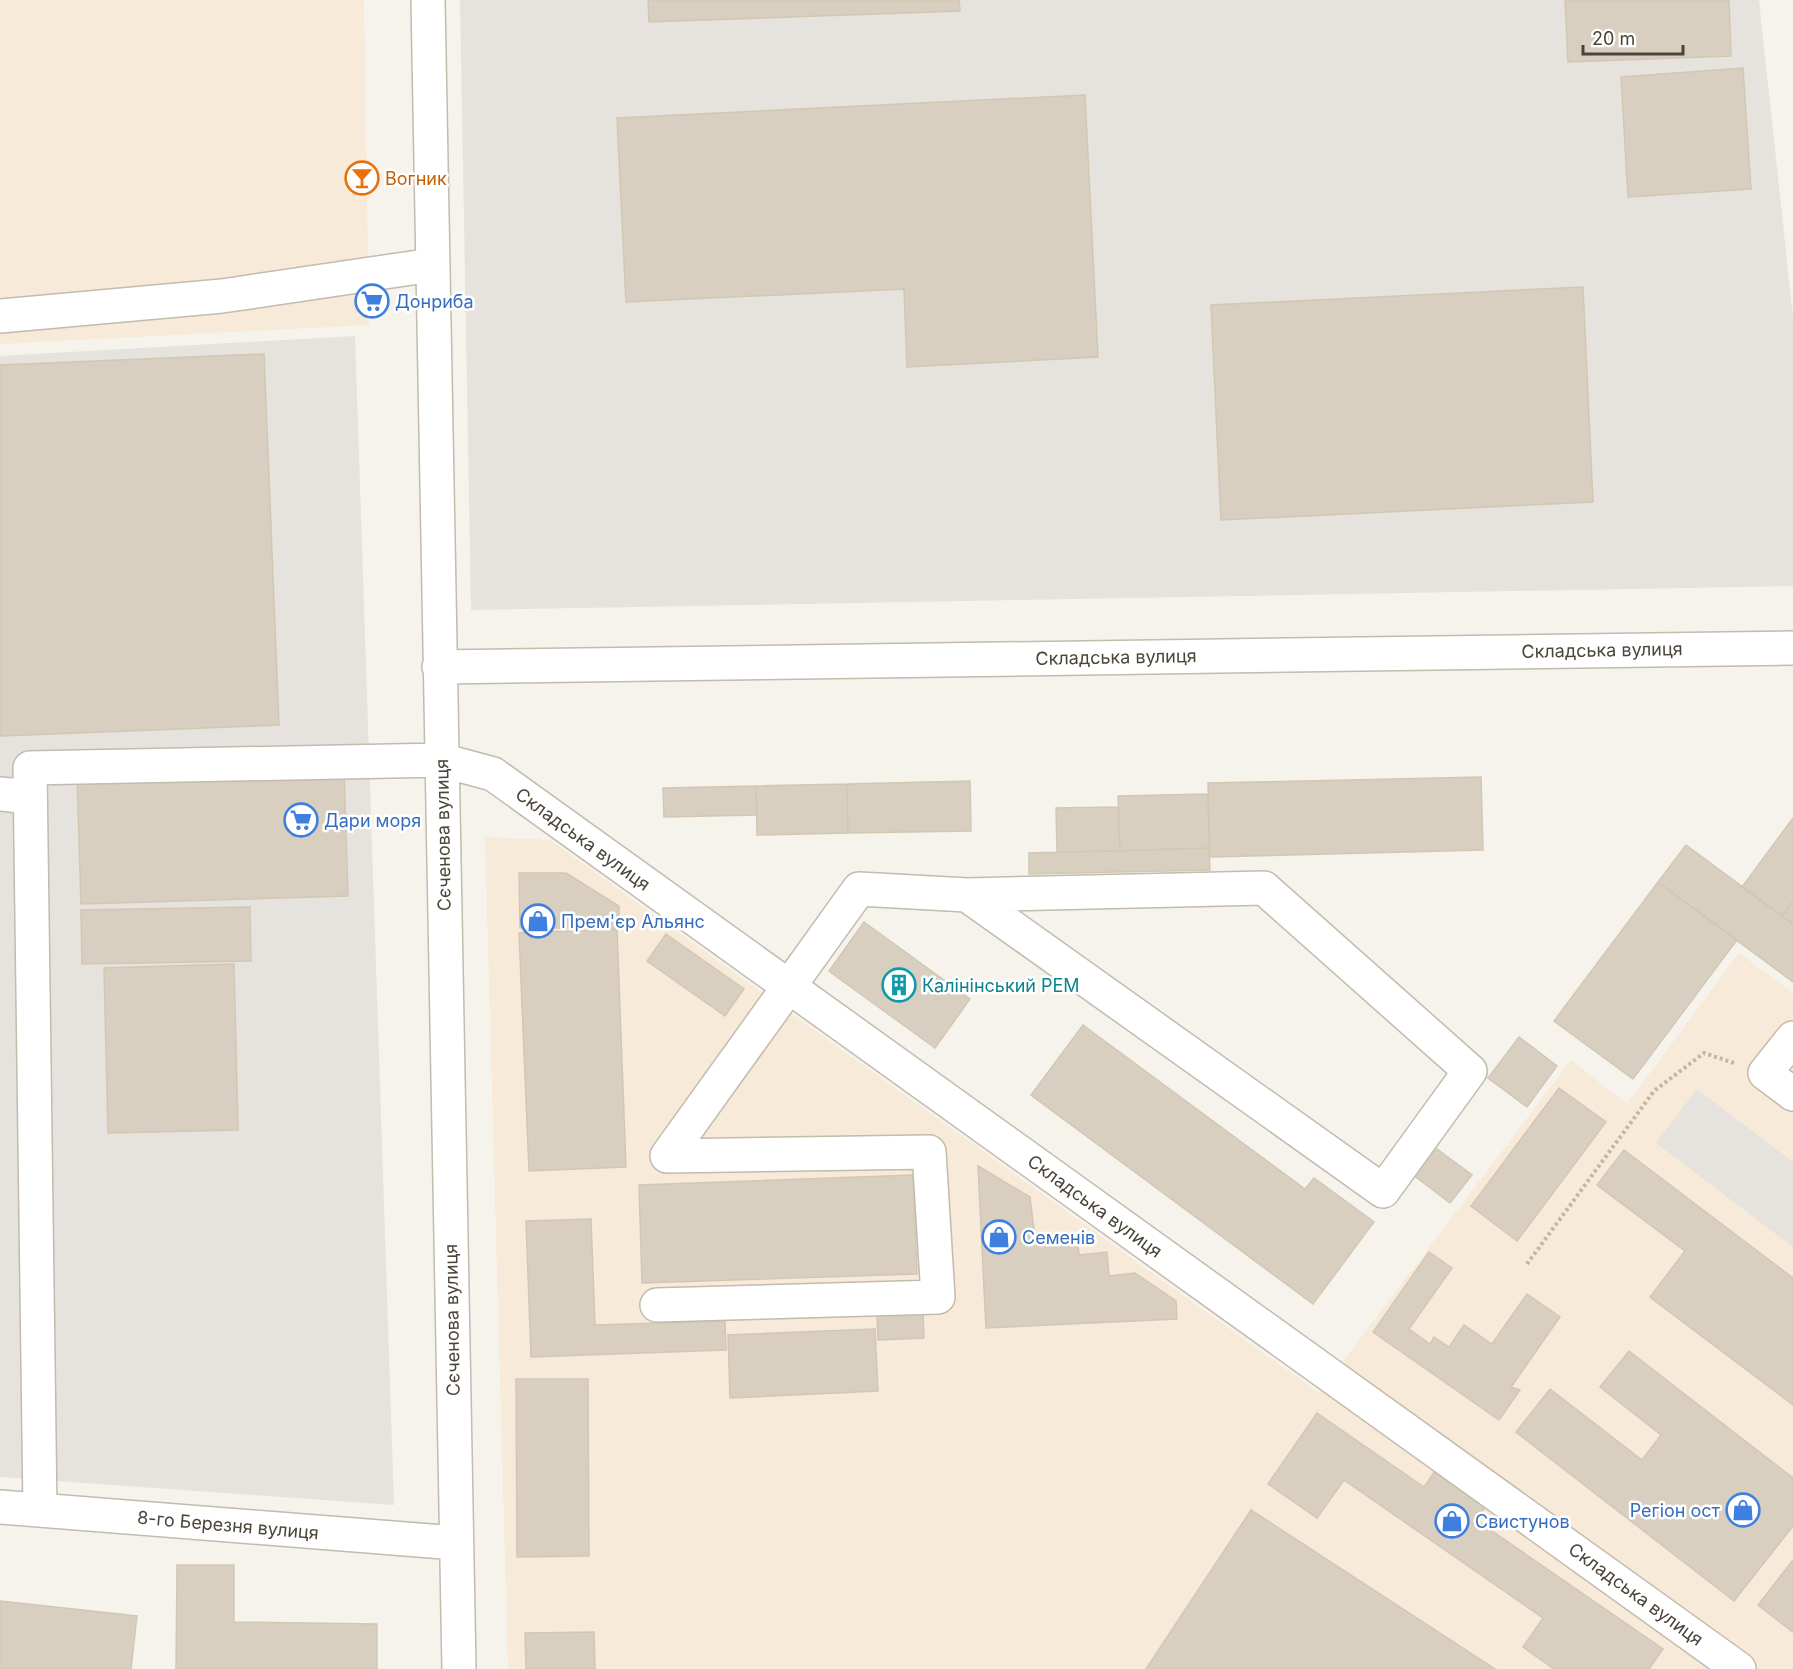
<svg xmlns="http://www.w3.org/2000/svg" width="1793" height="1669" font-family="Inter,sans-serif">
  <style>
    .commercial { fill: #f7ead8 }
    .industrial { fill: #e6e2dd }
    .building { fill: #d8cfc1; stroke: #d3c7b4; stroke-width: 1.5 }
    .lines { fill: none; stroke-linecap: round; stroke-linejoin: round }
    .minor-casing { stroke: #c2bbae; stroke-width: 36 }
    .path { stroke: #c4b79f; stroke-width: 4; stroke-dasharray: 3 3; stroke-linecap: butt }
    .minor { stroke: #fff; stroke-width: 33 }
    .labels { text-anchor: middle; dominant-baseline: central; stroke-width: 5; stroke-linejoin: round; paint-order: stroke }
    .food-label { font-size: 18px; fill: #c56008; stroke: #fff; text-anchor: start }
    .shop-label { font-size: 18px; fill: #366cbe; stroke: #fff; text-anchor: start }
    .street-label { font-size: 18px; fill: #4b4439; stroke: #fff }
    .culture-label { font-size: 18px; fill: #0d838f; stroke: #fff; text-anchor: start }
  </style>
  <rect width="100%" height="100%" fill="#f6f3ec"/>
  <path class="commercial" d="M0,0H364L369,325L0,344Z
    M485,837L550,840L1319,1393L1571,1060L1627,1104L1739,953L1793,993V1669H508Z"/>
  <path class="industrial" d="M460,0H1759L1793,317V586L471,610Z
    M355,336L394,1505L0,1477V356Z
    M1697,1089L1793,1162V1247L1656,1143Z"/>
  <path class="building" d="M648,0H959L960,11L649,22Z
    M1565,0H1729L1731,56L1568,62Z
    M1743,68L1751,189L1628,197L1621,77Z
    M1085,95L1098,357L907,367L904,289L626,302L617,118Z
    M1583,287L1593,502L1221,520L1211,305Z
    M264,354L279,725L0,736V365Z
    M344,769L348,896L81,904L77,777Z
    M1481,777L1483,850L1210,857L1208,783Z
    M970,781L971,831L848,833L847,784Z
    M847,784L848,833L757,835L756,786Z
    M756,786L757,815L664,817L663,788Z
    M1208,794L1209,848L1120,851L1118,796Z
    M1118,807L1120,851L1057,852L1056,808Z
    M1793,818V901L1782,916L1742,887Z
    M1686,845L1793,924V982L1658,882Z
    M1209,848L1210,870L1029,874V853Z
    M519,873H566L619,906V928H520Z
    M1658,882L1737,940L1633,1079L1554,1021Z
    M1793,901V924L1782,916Z
    M250,907L251,961L82,964L81,910Z
    M864,922L970,999L935,1048L829,971Z
    M617,929L626,1167L529,1171L519,933Z
    M666,934L744,989L725,1016L647,961Z
    M234,964L238,1130L108,1133L104,968Z
    M1083,1025L1305,1189L1314,1178L1374,1222L1313,1304L1031,1095Z
    M1519,1037L1557,1066L1527,1107L1488,1078Z
    M1559,1088L1606,1122L1517,1241L1471,1206Z
    M1433,1146L1472,1175L1450,1203L1412,1174Z
    M1624,1150L1793,1278V1405L1650,1297L1685,1251L1597,1185Z
    M978,1166L1030,1197L1035,1238L1077,1234L1079,1255L1107,1252L1109,1276L1135,1273L1176,1301L1177,1319L986,1328Z
    M913,1175L917,1274L642,1283L639,1185Z
    M591,1219L595,1325L725,1321L726,1350L531,1357L526,1221Z
    M1429,1252L1452,1268L1409,1329L1430,1344L1434,1337L1449,1347L1464,1325L1492,1344L1527,1294L1560,1317L1511,1387L1520,1390L1499,1420L1373,1332Z
    M923,1312L924,1338L878,1340L877,1314Z
    M875,1329L878,1391L730,1398L728,1335Z
    M1629,1351L1793,1478V1526L1734,1601L1516,1432L1550,1389L1642,1460L1661,1435L1600,1387Z
    M516,1379H588L589,1556L517,1557Z
    M1317,1413L1424,1487L1440,1464L1491,1499L1476,1520L1663,1649L1649,1669H1554L1523,1647L1543,1618L1344,1480L1317,1518L1268,1484Z
    M1251,1510L1495,1669H1146Z
    M1793,1560V1632L1758,1605Z
    M177,1565H234V1622L377,1624V1669H176Z
    M0,1601L137,1616L131,1669H0Z
    M594,1632L595,1669H526L525,1633Z"/>
  <g class="lines">
    <defs>
      <path id="minor" d="M428,0L459,1669
        M0,316L222,296L432,265
        M439,667L1793,648
        M0,794L30,797
        M1793,1038L1765,1073L1793,1094
        M657,1305L938,1297L929,1152L667,1156L859,889L967,895L1383,1191L1470,1071L1264,888L967,895
        M0,1507L456,1543
        M40,1510L30,768L441,760L493,774L1739,1669"/>
    </defs>
    <use href="#minor" class="minor-casing"/>
    <path class="path" d="M1527,1264L1654,1091L1704,1053L1734,1063"/>
    <use href="#minor" class="minor"/>
  </g>
  <defs>
    <symbol id="bar-ring" viewBox="-11 -11 22 22"><circle r="9.5" fill="#fff" stroke="#e8710a" stroke-width="1.5"/><path d="M-6-5H6L.8 .8V4.5H3.5V6h-7V4.5H-.8V.8Z" fill="#e8710a"/></symbol>
    <symbol id="supermarket-ring" viewBox="-11 -11 22 22"><circle r="9.5" fill="#fff" stroke="#3f7fe0" stroke-width="1.5"/><path d="M-6-5.5h2.5l.6 2H6L4.5 2H-2.5L-4.4-4H-6ZM-1.5 3.2a1.3 1.3 0 1 0 .1 0ZM3 3.2a1.3 1.3 0 1 0 .1 0Z" fill="#3f7fe0"/></symbol>
    <symbol id="shop-ring" viewBox="-11 -11 22 22"><circle r="9.5" fill="#fff" stroke="#3f7fe0" stroke-width="1.5"/><path d="M-5-2.5h2.3a2.7 3.5 0 0 1 5.4 0H5L5.5 6h-11ZM-1.5-2.5h3a1.5 2.3 0 0 0-3 0Z" fill="#3f7fe0"/></symbol>
    <symbol id="building-ring" viewBox="-11 -11 22 22"><circle r="9.5" fill="#fff" stroke="#0f9aa8" stroke-width="1.5"/><path d="M-4-6H4V6H1V3H-1V6H-4ZM-2.5-4.3h1.7v1.8h-1.7ZM.8-4.3h1.7v1.8H.8ZM-2.5-1h1.7V.8h-1.7ZM.8-1h1.7V.8H.8Z" fill="#0f9aa8"/></symbol>
  </defs>
  <g fill-rule="evenodd">
    <use href="#bar-ring" x="343" y="159" width="38" height="38"/>
    <use href="#supermarket-ring" x="353" y="282" width="38" height="38"/>
    <use href="#supermarket-ring" x="282" y="801" width="38" height="38"/>
    <use href="#shop-ring" x="519" y="902" width="38" height="38"/>
    <use href="#building-ring" x="880" y="966" width="38" height="38"/>
    <use href="#shop-ring" x="980" y="1218" width="38" height="38"/>
    <use href="#shop-ring" x="1724" y="1491" width="38" height="38"/>
    <use href="#shop-ring" x="1433" y="1502" width="38" height="38"/>
  </g>
  <g class="labels">
    <g class="food-label">
      <text x="385" y="178">Вогник</text>
    </g>
    <g class="shop-label">
      <text x="395" y="301">Донриба</text>
      <text x="324" y="820">Дари моря</text>
      <text x="561" y="921">Прем'єр Альянс</text>
      <text x="1022" y="1237">Семенів</text>
      <text x="1720" y="1510" text-anchor="end">Регіон ост</text>
      <text x="1475" y="1521">Свистунов</text>
    </g>
    <g class="street-label">
      <text transform="translate(1602 650) rotate(-1)">Складська вулиця</text>
      <text transform="translate(1116 657) rotate(-1)">Складська вулиця</text>
      <text transform="translate(443 835) rotate(-91)">Сєченова вулиця</text>
      <text transform="translate(583 839) rotate(36)">Складська вулиця</text>
      <text transform="translate(1095 1206) rotate(36)">Складська вулиця</text>
      <text transform="translate(452 1320) rotate(-91)">Сєченова вулиця</text>
      <text transform="translate(228 1525) rotate(5)">8-го Березня вулиця</text>
      <text transform="translate(1636 1594) rotate(36)">Складська вулиця</text>
    </g>
    <g class="culture-label">
      <text x="922" y="985">Калінінський РЕМ</text>
    </g>
  </g>
  <path d="M1583 45v9h100v-9" fill="none" stroke="#4b4439" stroke-width="3"/>
  <text x="1592" y="45" font-size="18" fill="#4b4439" stroke="#ffffff" stroke-width="4.5" paint-order="stroke">20 m</text>
</svg>
